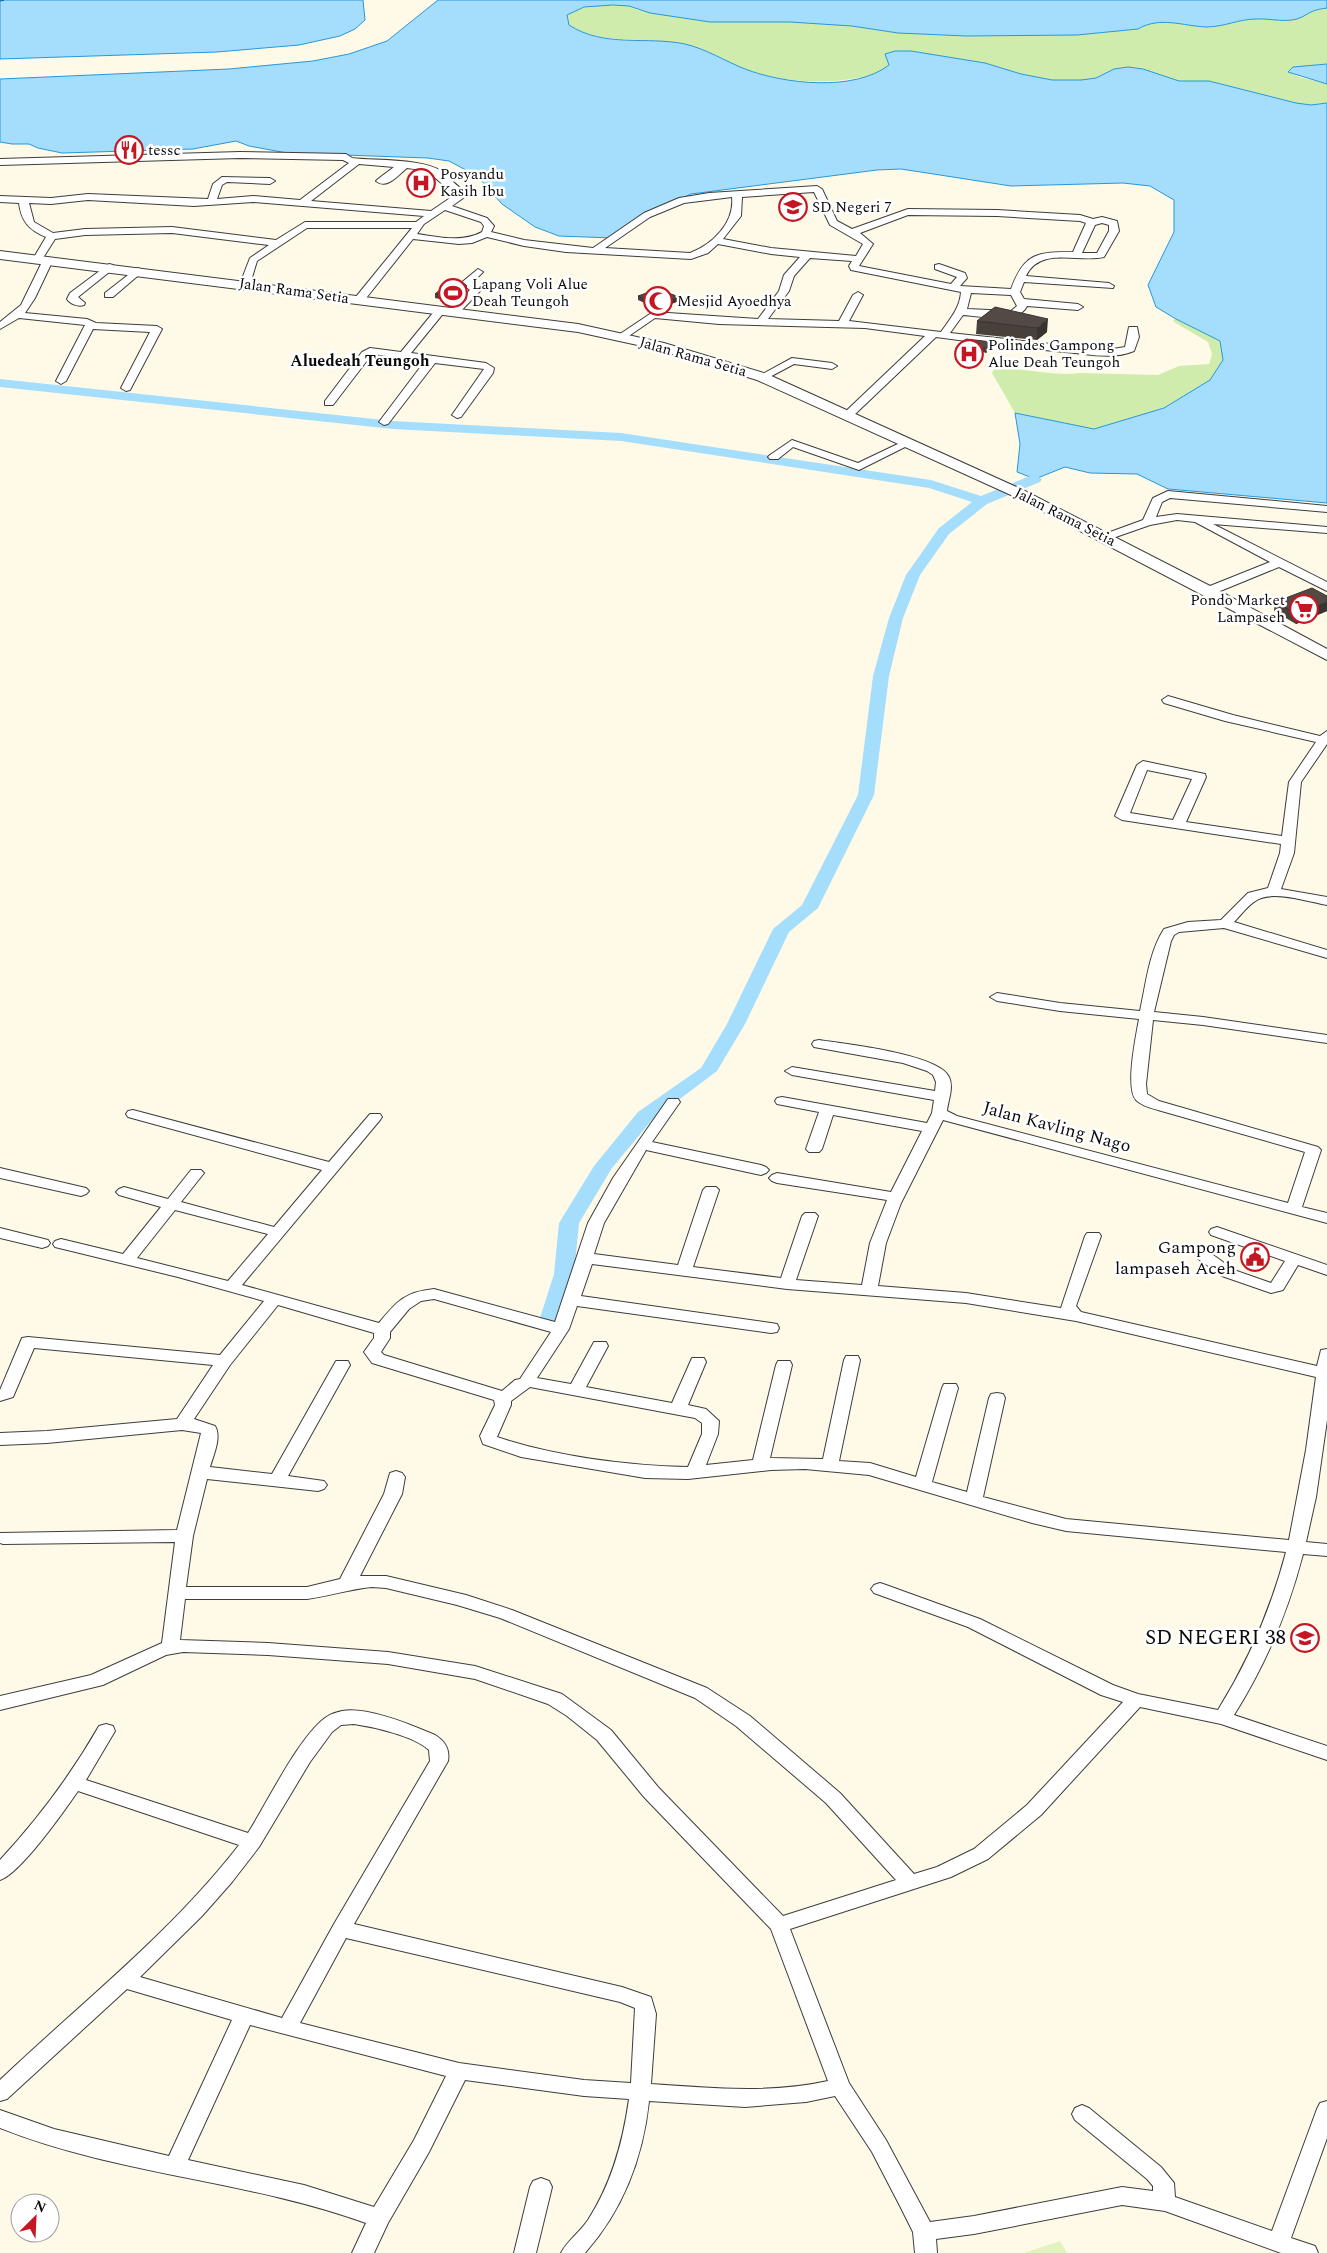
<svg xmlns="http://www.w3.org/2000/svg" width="1327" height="2253" font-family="Spectral,serif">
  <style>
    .green { fill: #d0ecad }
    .pitch { fill: #e3f3c0 }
    .water { fill: #a5defc; stroke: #2697da }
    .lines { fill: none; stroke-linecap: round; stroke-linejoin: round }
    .canal { fill: #a5defc; fill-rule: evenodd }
    .ferry { stroke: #0965a5; stroke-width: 1; stroke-dasharray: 4 3; stroke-linecap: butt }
    .minor-casing { stroke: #3d3d3d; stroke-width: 2 }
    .tertiary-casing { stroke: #3d3d3d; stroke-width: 2 }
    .minor { fill: #fff; fill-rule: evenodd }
    .tertiary { fill: #fff; fill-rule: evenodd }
    .wall { fill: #47403b }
    .shaded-wall { fill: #3a3430 }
    .building { fill: #534a45; stroke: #3a3430 }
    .labels { text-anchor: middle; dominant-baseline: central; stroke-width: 5; stroke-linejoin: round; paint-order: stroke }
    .far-poi-label { font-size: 15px; fill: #0a0a0a; stroke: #fff; text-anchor: start }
    .far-street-label { font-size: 15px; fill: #0a0a0a; stroke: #fff }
    .far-quarter-label { font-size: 16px; font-weight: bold; fill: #0a0a0a; stroke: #fff }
    .street-label { font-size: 18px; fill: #0a0a0a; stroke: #fff }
    .poi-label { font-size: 18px; fill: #0a0a0a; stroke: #fff; text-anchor: end }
    .near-poi-label { font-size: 21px; fill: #0a0a0a; stroke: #fff; text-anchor: end }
  </style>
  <rect width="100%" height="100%" fill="#fffae7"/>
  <path class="green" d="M599,5L629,6L638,10L710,22H790L852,26L898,33L966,36L1077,35L1138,29C1160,16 1183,26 1206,27C1224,27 1239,19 1256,19C1270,18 1289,24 1302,17C1313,11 1314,10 1327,8V64L1293,67L1289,72L1299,77L1327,84V103L1311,105L1296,103L1209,81H1179L1143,69L1128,67L1114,69L1096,78L1081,80H1052L1021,74L985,63L911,51H895L885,54L890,65C875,76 861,78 843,80C811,84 776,80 745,69C729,63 713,53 696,48C687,46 678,45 669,43C636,36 600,45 569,25L567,15L584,7Z
    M1176,319L1220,341L1223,360L1210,380L1164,408L1094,429L1015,413L992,373L994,369C1023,367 1052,377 1080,373L1158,375L1179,366L1209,364L1212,354L1208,342L1174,322L1173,320Z"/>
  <path class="pitch" d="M1060,2241L1067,2253H1024Z"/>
  <path class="water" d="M0,0H363L365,20L355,29L340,36L299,45L217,52L0,59Z
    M438,0H1327V8C1313,10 1313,11 1302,17C1289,24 1270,18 1256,19C1239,19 1224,27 1206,27C1183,26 1160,16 1138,29L1077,35L966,36L898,33L852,26L790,22H710L650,13L629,6L613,5L584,7L567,15L569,25C604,48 647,36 685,44C706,49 725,61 745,69C784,84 854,92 889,65L885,54L895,51H911L985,63L1021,74L1052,80H1081L1096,78L1114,69L1128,67L1143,69L1179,81H1209L1296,103L1311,105L1327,103V503L1168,489L1137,474L1090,473L1065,467L1035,479L1017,472L1020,444L1015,413L1094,429L1164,408L1210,380L1223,360L1220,341L1176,319L1156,307L1148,285L1174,232V200L1150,186L1123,183L1011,186L901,169L877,170L691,194L644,216L613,238L559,236L535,227L502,204L477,176L449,161L428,158L287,153L249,146L236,141L193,149L62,153L38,148L29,144H12L0,142V79L229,69L313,61L349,54L387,41Z
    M1327,64V84L1288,72L1293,67Z"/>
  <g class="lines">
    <path class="canal" d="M0,379L393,421L621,433L931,480L981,496L1030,476L1035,475L1042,479L1040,482L987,504L949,534L920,575L903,618L889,676L874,795L818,908L789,932L745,1024L717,1071L652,1120L612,1168L579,1223L574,1274L556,1326L549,1327L542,1326L539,1321L554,1274L559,1223L594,1166L638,1112L701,1068L727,1024L773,929L802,905L858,795L873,676L889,618L906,575L939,528L972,502L929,488L621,441L393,429L0,387Z"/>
    <path class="ferry" d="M0,1L6,0"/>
    <defs>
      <path id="minor" d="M240,152L346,154L352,158C377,161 423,158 443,172C451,179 456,186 466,192V196L452,206L487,218L494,226L491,232L524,240L593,248L644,213L679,198L709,193L817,186L822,189L837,221L852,229L908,209L997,210L1080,215L1093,219L1102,217L1117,221L1119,231L1104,257C1078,263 1040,246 1026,276L1109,283L1114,286L1113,288L1024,282L1020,292L1024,299L1078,304L1083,307L1078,310L1027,306C1018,325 982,316 963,315L950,333L1107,350L1125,347L1129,327H1137L1139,337L1134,351C1113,360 1088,354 1065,352C1022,348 979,343 936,337L852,417L848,418L843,415L844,413L925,336L865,328L719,324L655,318L623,340H615L614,338L653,312L758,319L779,291L784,275L800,257L771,254L718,244L708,253L691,259L566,252L524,246L487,237L472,243L459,244L413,239L363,302H355V298L412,228H307L257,261L250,284L245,287L240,284L250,258L269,245L172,233L85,235L55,239L41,261L38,262L33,259L46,237C29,230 21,221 19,203L0,202V196L51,198L88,194L208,199L213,184L222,177L270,178L275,181L270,184L227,182L222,185L217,199L253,196L300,200L349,163L343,160L240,158L0,165V159ZM359,164L394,167L378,179L376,181C387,190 398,175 407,168C437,171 434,181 456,194L431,211L311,201ZM814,192L830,225L863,244L856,256L771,248L723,239L741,216L742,197ZM732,197C735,223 712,245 690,253L605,248L650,217L684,203ZM88,200L194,206L253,202L424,216L416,222H305L276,240L172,227L85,229L53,233L34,222L29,203L51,204ZM445,210L481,222L484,226L482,232C462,243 439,237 417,234L424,224ZM908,215L997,216L1080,221L1086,223L1073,252C1037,252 1024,253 1011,289L960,286L967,278L965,273L939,264L935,265V269L957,277L951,284L859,266L873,244L860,233ZM1102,223L1109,225V231L1097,253H1082L1095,225ZM810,258L852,261L849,266L851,270L961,292C960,308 950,319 941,332L849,321L863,295L858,292L853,295L839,321L768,319L789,291L794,276ZM971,293L1011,295L1017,306L1011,311L967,309Z
        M48,257L53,260L35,298L25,313L87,319L96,323L157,326L162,329L130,390L126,391L121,388L150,332L93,329L66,381L61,384L56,381L85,325L19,318L0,329V322L21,305L43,260Z
        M109,264L113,265V269L78,297L85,303L84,305C78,307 70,304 67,299L70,293Z
        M137,268L141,269V273L113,297H105V293Z
        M478,269L483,272L472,283L481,290L459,313H451V309L470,290L461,283Z
        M441,307L446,310L411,353L486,363L494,368L493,373L461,417L457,418L452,415L484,369L435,363L388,424L384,425L379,422L425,361L372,354L333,405H325V401L362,352L370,348L401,352L437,308Z
        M792,358L832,363L837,366L832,369L794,364L766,379H758L757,377Z
        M792,440L858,463L904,441H912L913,443L859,470L793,447L778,459H770L768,457L770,455Z
        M1168,491L1327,506V512L1170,498L1162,502L1156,517L1177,514L1327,527V533L1213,524L1327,582V591L1279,567L1213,594H1205L1203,591L1205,588L1270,562L1195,522L1177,520L1150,525L1110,539H1102L1100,537L1102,535L1143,520L1153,498Z
        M1168,696L1233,715L1320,736L1327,731V744L1301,782L1294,853L1281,889L1327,897V905C1309,902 1273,890 1257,900C1248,905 1241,915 1234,922L1327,950V958L1224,928L1179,932L1174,935L1171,941L1154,1012L1203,1017L1327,1035V1043L1203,1025L1153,1020L1146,1084L1147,1094L1159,1101L1318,1147L1321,1150L1302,1207L1327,1213V1223L943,1120L901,1203L886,1243L878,1286L966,1293L1061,1308L1085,1236L1087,1233H1099L1101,1236L1076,1306L1081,1312L1317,1366L1321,1350L1327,1349V1420L1316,1497L1306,1542L1327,1544V1556L1303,1554C1288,1612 1266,1664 1234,1715L1327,1746V1760L1221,1724L1140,1707L1041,1815L988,1859L951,1877L790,1929L849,2083L886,2140L930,2222L974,2216L1122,2187L1153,2191V2186L1147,2179L1075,2120L1072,2114L1075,2108L1082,2105L1089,2108L1161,2167L1174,2183L1175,2197L1272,2231L1317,2109L1320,2103L1327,2101V2138L1291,2238L1315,2246L1318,2253H1281L1165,2211L1122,2205L974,2234L936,2239L937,2253H915L913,2232L900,2206L872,2152L835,2096L806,2102L745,2107L649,2101C643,2158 623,2210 585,2253H561C568,2240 580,2232 588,2220C612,2183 623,2142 629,2099L584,2096L465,2080L429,2152L388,2223L374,2253H352L366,2223C247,2180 118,2175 0,2128V2110L54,2129L169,2156L232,2020L127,1989L7,2099L0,2101V2080C81,2003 170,1934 239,1845L78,1791C65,1810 20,1874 0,1880V1860C38,1819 71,1775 99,1726L106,1724L113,1726L115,1731L86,1780L248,1833C266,1805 301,1732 328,1716C331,1714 338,1712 342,1711C367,1706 412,1725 435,1735C445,1741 450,1749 448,1761L354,1924L622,1987L651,1997L656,2014L651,2084C711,2088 769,2094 828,2081L771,1929L644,1797L597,1740L567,1716L548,1704L475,1679L388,1664L268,1655L183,1652L166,1655L103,1685L0,1710V1696L91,1675L162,1643L175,1542L3,1544L0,1543V1533L177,1530L201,1433L182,1430L47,1443L0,1445V1433L47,1431L177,1419L213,1365L34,1348L13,1397L0,1401V1390L22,1338L28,1337L220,1355L264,1301L178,1277L55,1247L53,1244L55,1241L61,1239L123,1254L161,1207L119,1195L116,1192L119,1189L124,1187L168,1199L191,1170H201L204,1173L181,1202L274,1227L322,1170L128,1117L126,1114L128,1111L133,1110L329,1162L370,1114H380L382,1117L380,1120L242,1285L379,1323C397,1301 405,1292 434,1289L555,1322L588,1223L613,1178L668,1099H678L680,1102L652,1142L761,1165L766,1167L769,1170L766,1173L761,1175L646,1150L604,1223L594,1254L678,1265L703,1190L706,1187H716L719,1190L693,1267L781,1278L802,1216L805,1213H815L818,1216L796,1280L862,1285L870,1243L887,1200L777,1183L772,1181L769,1178L772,1175L777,1173L891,1192L922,1131L833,1115L822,1149L819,1152H809L806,1149L819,1112L777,1104L775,1101L777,1098L782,1097L927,1123L932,1113L934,1100L792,1075L785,1071L792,1067L935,1091L936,1082L933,1075L927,1071L903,1063L814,1047L812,1044L814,1041L819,1040C845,1044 939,1054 949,1077C954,1088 948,1100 947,1111L957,1116L1288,1203L1305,1152L1158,1110C1151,1108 1142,1106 1136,1100C1125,1088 1136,1036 1139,1019L1060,1011L997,1001L990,997L997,993L1060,1003L1140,1011C1146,984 1149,952 1164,929L1188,922L1221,920L1248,893L1268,888L1280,853L1281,844L1122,820L1115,816L1137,765L1143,761L1205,774L1206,777L1186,822L1282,836L1289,782L1316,742L1225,721L1164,703L1162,700ZM1147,770L1192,779L1173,820L1130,813ZM175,1210L268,1234L228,1281L137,1258ZM592,1264L787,1289L966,1303L1076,1321L1316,1377L1306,1450L1289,1540L1066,1519L983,1497L1005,1398L1003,1394L997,1393L991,1394L989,1398L967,1492L932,1482L958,1388L956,1384H944L942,1388L916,1477L870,1463L839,1461L860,1360L858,1356H846L844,1360L823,1459L770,1458L792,1365L790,1361H778L776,1365L753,1460L706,1465L718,1434L719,1421L706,1409L688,1405L706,1362L704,1358H692L672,1403L586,1387L608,1346L606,1342H594L571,1384L537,1378L569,1329L577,1306L771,1333L777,1332L779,1328L777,1324L771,1323L581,1296ZM434,1299L551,1332L520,1379L515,1380L502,1391L384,1355L381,1352L390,1338V1332L409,1309L421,1301ZM278,1305L374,1333V1338L364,1352L372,1363L494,1400L495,1405L480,1436L483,1444L521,1457L645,1478L688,1479L771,1470L805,1469L869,1475L1032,1523L1066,1531L1286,1552C1271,1609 1249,1660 1218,1710L1138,1694L1113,1685L980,1619L886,1585L880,1583L874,1585L871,1589L874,1593L968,1627L1101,1695L1123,1702L1027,1805L974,1849L937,1867L914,1874L840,1793L750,1716L707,1688L512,1610L466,1595L386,1576H360L402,1494L405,1477L402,1473L396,1471L390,1473L384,1494L340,1579L307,1587H186L193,1536L207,1479L318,1491L324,1489L327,1485L324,1481L288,1476L350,1365L348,1361H336L272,1474L210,1467C213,1456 222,1437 215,1426L194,1419L230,1365ZM530,1387L695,1418L702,1423V1434L688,1467C628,1466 553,1456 497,1437L511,1405V1401ZM372,1587L386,1588L457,1605L500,1618L695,1698L736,1726L826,1803L896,1880L783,1916L658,1787L611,1730L562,1694L475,1666L388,1652L268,1643L180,1640L185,1599H307C329,1596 350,1589 372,1587ZM354,1724C374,1727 414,1736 429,1750L430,1761L334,1924L282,2018L140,1977L202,1916L232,1882L259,1847L310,1762L332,1732L341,1725ZM346,1938L620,2002L635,2008L631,2083L584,2080L459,2063L300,2023ZM250,2025L446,2076L414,2140L374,2207L304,2185L188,2160Z
        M0,1168L86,1188L89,1191L86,1194L81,1196L0,1178Z
        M1217,1227L1327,1265V1275L1298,1265L1283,1290L1271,1293L1222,1276L1197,1258L1195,1255L1197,1252H1209L1234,1270L1271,1283L1285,1261L1211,1235L1209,1232L1211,1229Z
        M0,1228L48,1240L50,1243L48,1246L42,1248L0,1238Z
        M541,2178L549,2181L552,2187L536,2253H514L530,2187L533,2181Z"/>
      <path id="tertiary" d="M0,251L578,324L664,343L767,374L1021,489L1214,588L1327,649V660L1011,495L757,380L656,349L578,332L0,259Z"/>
    </defs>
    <use href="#minor" class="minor-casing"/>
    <use href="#tertiary" class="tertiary-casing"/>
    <use href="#minor" class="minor"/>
    <use href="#tertiary" class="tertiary"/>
  </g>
  <path class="wall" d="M467,286V290L453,302L435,298V294Z
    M638,296L679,297V301L658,309L638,300Z
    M995,307L1047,332L1037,340L976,334L977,321Z
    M992,342V346L986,353L983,352L977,360L955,356V352Z
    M1327,596V611L1296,624L1274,611L1275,602Z"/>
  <path class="shaded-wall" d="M467,286V290L453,302V297Z
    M679,297V301L658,309V305Z
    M1048,319L1047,332L1037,340V328Z
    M992,342V346L986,353V348Z
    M983,348V352L977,360V355Z
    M1327,602V611L1296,624L1297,614Z"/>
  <path class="building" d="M452,280L461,281L467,286L453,297L435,294Z
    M658,289L679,297L658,305L638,296Z
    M995,307L1048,319L1037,328L977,321Z
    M966,339L992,342L986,348H983L977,355L955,352Z
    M1312,588L1327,596V602L1297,614L1275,602Z"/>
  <defs>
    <symbol id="restaurant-ring" viewBox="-11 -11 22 22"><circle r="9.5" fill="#fff" stroke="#c51623" stroke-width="1.5"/><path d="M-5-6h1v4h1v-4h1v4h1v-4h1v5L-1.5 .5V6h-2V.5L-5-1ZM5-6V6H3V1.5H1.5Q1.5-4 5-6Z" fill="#c51623"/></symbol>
    <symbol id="hospital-ring" viewBox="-11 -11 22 22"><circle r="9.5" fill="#fff" stroke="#c51623" stroke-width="1.5"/><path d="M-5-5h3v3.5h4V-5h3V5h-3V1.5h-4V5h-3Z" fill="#c51623"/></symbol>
    <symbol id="school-ring" viewBox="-11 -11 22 22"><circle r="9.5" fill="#fff" stroke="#c51623" stroke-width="1.5"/><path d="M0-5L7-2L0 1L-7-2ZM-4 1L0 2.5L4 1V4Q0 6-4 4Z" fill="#c51623"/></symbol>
    <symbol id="stadium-ring" viewBox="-11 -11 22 22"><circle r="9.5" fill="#fff" stroke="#c51623" stroke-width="1.5"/><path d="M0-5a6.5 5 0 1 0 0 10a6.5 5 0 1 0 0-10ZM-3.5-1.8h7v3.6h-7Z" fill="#c51623"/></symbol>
    <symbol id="mosque-ring" viewBox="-11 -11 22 22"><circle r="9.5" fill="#fff" stroke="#c51623" stroke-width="1.5"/><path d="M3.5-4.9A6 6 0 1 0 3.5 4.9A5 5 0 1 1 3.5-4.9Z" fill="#c51623"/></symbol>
    <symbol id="supermarket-ring" viewBox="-11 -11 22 22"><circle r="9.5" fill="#fff" stroke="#c51623" stroke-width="1.5"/><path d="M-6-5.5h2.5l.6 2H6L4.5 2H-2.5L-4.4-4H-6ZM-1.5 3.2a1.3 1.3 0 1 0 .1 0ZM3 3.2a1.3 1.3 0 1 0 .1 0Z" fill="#c51623"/></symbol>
    <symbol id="civic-ring" viewBox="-11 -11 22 22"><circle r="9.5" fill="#fff" stroke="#c51623" stroke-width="1.5"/><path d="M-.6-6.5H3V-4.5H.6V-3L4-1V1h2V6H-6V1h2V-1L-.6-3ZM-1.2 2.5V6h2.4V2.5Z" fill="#c51623"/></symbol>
  </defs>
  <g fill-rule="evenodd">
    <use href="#restaurant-ring" x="113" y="134" width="32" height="32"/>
    <use href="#hospital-ring" x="405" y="167" width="32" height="32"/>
    <use href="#school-ring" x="777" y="191" width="32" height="32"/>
    <use href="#stadium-ring" x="437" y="277" width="32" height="32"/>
    <use href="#mosque-ring" x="642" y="285" width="32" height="32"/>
    <use href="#hospital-ring" x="953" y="338" width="32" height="32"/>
    <use href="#supermarket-ring" x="1288" y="593" width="32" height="32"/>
    <use href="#civic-ring" x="1239" y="1241" width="32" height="32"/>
    <use href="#school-ring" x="1289" y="1622" width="32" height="32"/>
  </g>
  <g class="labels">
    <g class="far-poi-label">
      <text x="148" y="150">tessc</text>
      <text x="440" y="174">Posyandu<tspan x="440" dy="17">Kasih Ibu</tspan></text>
      <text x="812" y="207">SD Negeri 7</text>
      <text x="472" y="284">Lapang Voli Alue<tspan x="472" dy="17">Deah Teungoh</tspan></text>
      <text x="677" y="301">Mesjid Ayoedhya</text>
      <text x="988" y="345">Polindes Gampong<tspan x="988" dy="17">Alue Deah Teungoh</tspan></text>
      <text x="1285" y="600" text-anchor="end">Pondo Market<tspan x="1285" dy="17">Lampaseh</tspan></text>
    </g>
    <g class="far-street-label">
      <text transform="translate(294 291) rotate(8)">Jalan Rama Setia</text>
      <text transform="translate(693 357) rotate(16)">Jalan Rama Setia</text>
      <text transform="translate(1065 517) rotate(27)">Jalan Rama Setia</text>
    </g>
    <g class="far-quarter-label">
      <text x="360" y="361">Aluedeah Teungoh</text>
    </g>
    <g class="street-label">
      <text transform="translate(1057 1127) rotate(15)">Jalan Kavling Nago</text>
    </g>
    <g class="poi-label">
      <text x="1236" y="1247">Gampong<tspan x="1236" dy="21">lampaseh Aceh</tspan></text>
    </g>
    <g class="near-poi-label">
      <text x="1286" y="1638">SD NEGERI 38</text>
    </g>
  </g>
  <g transform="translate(35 2218) rotate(24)"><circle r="24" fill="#ffffff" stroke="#9d9d9d"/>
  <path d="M0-4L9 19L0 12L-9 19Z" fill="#c51623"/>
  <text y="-8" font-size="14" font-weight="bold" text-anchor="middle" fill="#0a0a0a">N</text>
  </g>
</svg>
